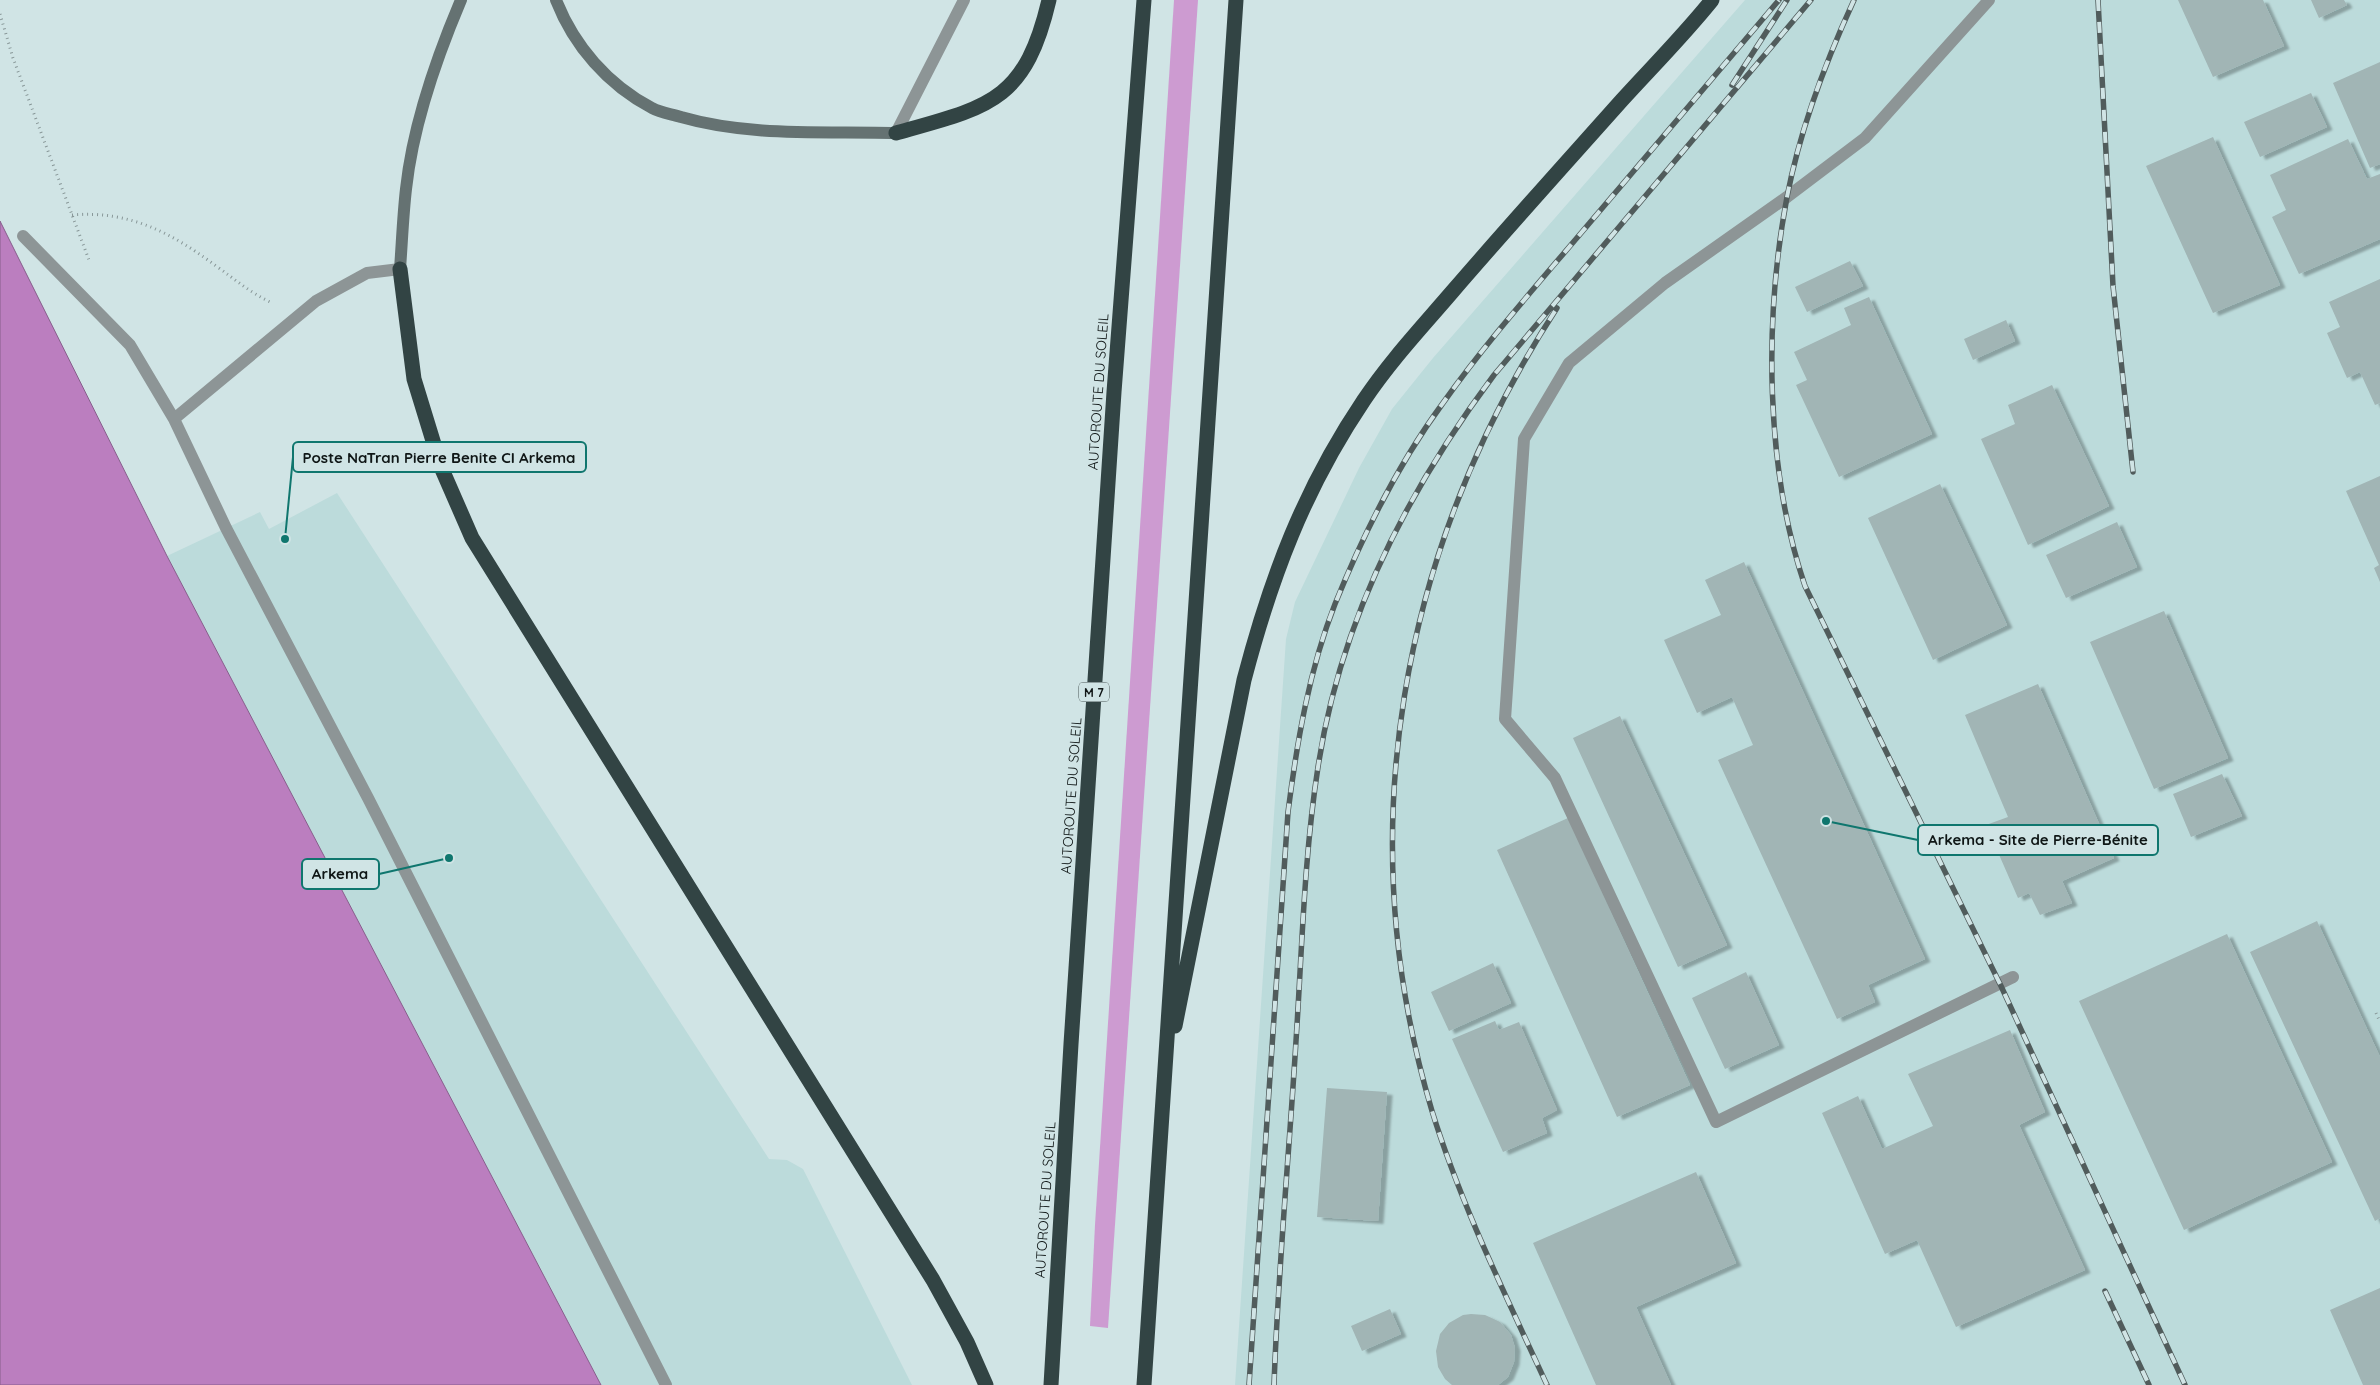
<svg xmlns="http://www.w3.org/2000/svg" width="2380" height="1385" font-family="Quicksand,sans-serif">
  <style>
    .built { fill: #bcdbdb }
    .green { fill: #cd9bd1 }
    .water { fill: #bb7ebf; stroke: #875f8c }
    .building { fill: #a1b5b5; filter: url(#shadow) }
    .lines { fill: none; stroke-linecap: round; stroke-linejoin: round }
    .path { stroke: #889798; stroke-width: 3; stroke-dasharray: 1 4; stroke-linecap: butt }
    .lane { stroke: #8d9596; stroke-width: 12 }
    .street { stroke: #8d9596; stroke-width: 12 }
    .secondary { stroke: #657272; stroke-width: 12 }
    .highway { stroke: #324444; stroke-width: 15 }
    .rail-casing { stroke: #515c5c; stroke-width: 5.5 }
    .rail { stroke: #d0e4e5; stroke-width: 4; stroke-dasharray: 11; stroke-linecap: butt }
    .labels { text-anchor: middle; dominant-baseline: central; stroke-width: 4; stroke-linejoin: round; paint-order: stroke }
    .shield { fill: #d0e4e5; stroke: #495454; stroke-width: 1 }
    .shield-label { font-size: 12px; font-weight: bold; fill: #0f1616 }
    .street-label { font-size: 14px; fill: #0f1616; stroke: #d0e4e5 }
    .leader { fill: none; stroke: #0f766e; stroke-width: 2 }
    .callout-dot { fill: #0f766e; stroke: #d0e4e5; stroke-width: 2 }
    .callout { fill: #d0e4e5; stroke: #0f766e; stroke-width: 2 }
    .callout-label { font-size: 15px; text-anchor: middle; font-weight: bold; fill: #0f1616 }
  </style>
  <defs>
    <filter id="shadow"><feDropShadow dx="5.5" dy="3" stdDeviation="1" flood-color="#0004"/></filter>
  </defs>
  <rect width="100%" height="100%" fill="#d0e4e5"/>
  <path class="built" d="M1745,0H2380V1385H1235L1286,639L1295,602L1359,468L1392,409L1433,358Z
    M337,493L769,1159L787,1160L803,1169L912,1385H601L167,556L260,512L269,529Z"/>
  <path class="green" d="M1174,0H1198L1108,1328L1090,1326L1095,1225Z"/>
  <path class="water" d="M0,221L167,556L601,1385H0Z"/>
  <path class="building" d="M2178,0H2263L2284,46L2213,77Z
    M2311,0H2344L2347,5L2319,18Z
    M2380,62V164L2370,168L2333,83Z
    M2311,93L2327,127L2260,157L2244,122Z
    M2213,137L2280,285L2213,313L2146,166Z
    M2348,139L2367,179L2380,174V239L2299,274L2272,217L2286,210L2270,175Z
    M1850,261L1863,286L1807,312L1795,287Z
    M2380,279V403L2375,405L2360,372L2347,378L2327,333L2340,327L2329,302Z
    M1869,297L1932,434L1839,477L1796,385L1807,380L1794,352L1851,325L1844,308Z
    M2006,320L2015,341L1973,360L1964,339Z
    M2052,385L2109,506L2028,545L1981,439L2015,424L2008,405Z
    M2380,476V582L2374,568L2379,565L2346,491Z
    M1940,484L2007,625L1933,660L1868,518Z
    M2117,522L2137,567L2066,598L2046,555Z
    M1744,562L1925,959L1868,985L1875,1002L1837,1019L1718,760L1753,745L1732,697L1697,713L1664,640L1721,615L1705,580Z
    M2164,611L2228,758L2154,789L2090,642Z
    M2038,684L2114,858L2062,881L2072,903L2040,915L2029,893L2018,898L1986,825L2008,817L1965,715Z
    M1620,716L1727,945L1678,967L1573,738Z
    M2222,774L2242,816L2191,837L2173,794Z
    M1568,818L1690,1085L1617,1117L1497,850Z
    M2317,921L2380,1057V1218L2375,1221L2250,952Z
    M2227,934L2332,1162L2184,1230L2079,1001Z
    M1493,963L1511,1003L1449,1031L1431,992Z
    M1746,972L1779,1045L1725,1069L1692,998Z
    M1495,1021L1499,1030L1519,1022L1557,1110L1542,1118L1547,1133L1503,1152L1452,1039Z
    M2010,1030L2045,1112L2019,1125L2085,1270L1956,1327L1917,1240L1885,1254L1822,1113L1858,1096L1882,1149L1933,1126L1908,1074Z
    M1327,1088L1387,1092L1378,1221L1317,1217Z
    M1696,1172L1736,1263L1636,1307L1671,1385H1596L1533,1243Z
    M2380,1288V1385H2363L2330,1310Z
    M1390,1309L1401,1334L1362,1351L1351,1326Z
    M1471,1314L1485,1315L1500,1322L1511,1335L1515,1348L1514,1362L1508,1377L1498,1385H1452L1445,1379L1438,1367L1436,1351L1440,1334L1449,1323L1463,1315Z"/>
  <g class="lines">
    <path class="path" d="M0,14L13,58L89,260
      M72,215C129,210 172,233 216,266C236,280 248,291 270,302
      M2376,1013L2380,1022"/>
    <path class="lane" d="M1989,0L1865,138L1787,197L1665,283L1569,363L1524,439L1505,719L1555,778L1716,1122L2013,977"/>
    <path class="street" d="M896,133L964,0
      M23,236L130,345L174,419
      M400,269L367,273L316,301L174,419L226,528L368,798L666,1385"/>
    <path class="secondary" d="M556,0C574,46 608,85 652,108C661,113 672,114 681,117C750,137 825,131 896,133
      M400,269C402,242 403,215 406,189C413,124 436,59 461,0"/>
    <path class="highway" d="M896,133C989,107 1025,102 1049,0
      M400,269L414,379L441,467L472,538L933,1280L967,1342L986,1385
      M1175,1026L1244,680C1271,577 1304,489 1364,400C1390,361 1422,327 1452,292C1508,227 1565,164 1622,100C1652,67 1684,35 1712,0
      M1051,1385L1071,1044L1114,392L1144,0
      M1144,1385L1236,0"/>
    <defs>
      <path id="rail" d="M1854,0C1825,63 1800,129 1787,197C1764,319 1765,468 1805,586L2001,986L2185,1385
        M2098,0L2113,286L2133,472
        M1732,85L1787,0
        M2105,1291L2149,1385
        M1249,1385L1288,812C1297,742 1309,670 1335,604C1363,535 1398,464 1443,403C1487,341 1538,284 1587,226C1651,151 1715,75 1779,0
        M1274,1385C1278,1270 1289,1156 1296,1041C1302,950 1304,857 1318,767C1340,622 1407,491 1494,375L1811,0
        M1547,1385C1506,1296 1461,1205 1432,1111C1349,833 1400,549 1557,308"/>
    </defs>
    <use href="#rail" class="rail-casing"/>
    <use href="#rail" class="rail"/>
  </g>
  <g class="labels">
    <rect class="shield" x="1079" y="682.5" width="30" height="19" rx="4"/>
    <g class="shield-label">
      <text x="1094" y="692">M 7</text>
    </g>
    <g class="street-label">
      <text transform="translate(1098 392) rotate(-86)">AUTOROUTE DU SOLEIL</text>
      <text transform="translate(1071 796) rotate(-86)">AUTOROUTE DU SOLEIL</text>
      <text transform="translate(1045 1200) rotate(-86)">AUTOROUTE DU SOLEIL</text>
    </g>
  </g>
  <path class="leader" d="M285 539L293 457M1826 821L1918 840M449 858L379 874"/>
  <g class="callout-dot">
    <circle cx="285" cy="539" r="5"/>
    <circle cx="1826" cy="821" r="5"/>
    <circle cx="449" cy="858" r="5"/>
  </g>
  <g class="callout">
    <rect x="293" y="442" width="293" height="30" rx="5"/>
    <rect x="1918" y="825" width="240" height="30" rx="5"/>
    <rect x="302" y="859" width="77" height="30" rx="5"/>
  </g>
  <g class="callout-label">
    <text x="439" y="463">Poste NaTran Pierre Benite CI Arkema</text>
    <text x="2038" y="845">Arkema - Site de Pierre-Bénite</text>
    <text x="340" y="879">Arkema</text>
  </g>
</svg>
